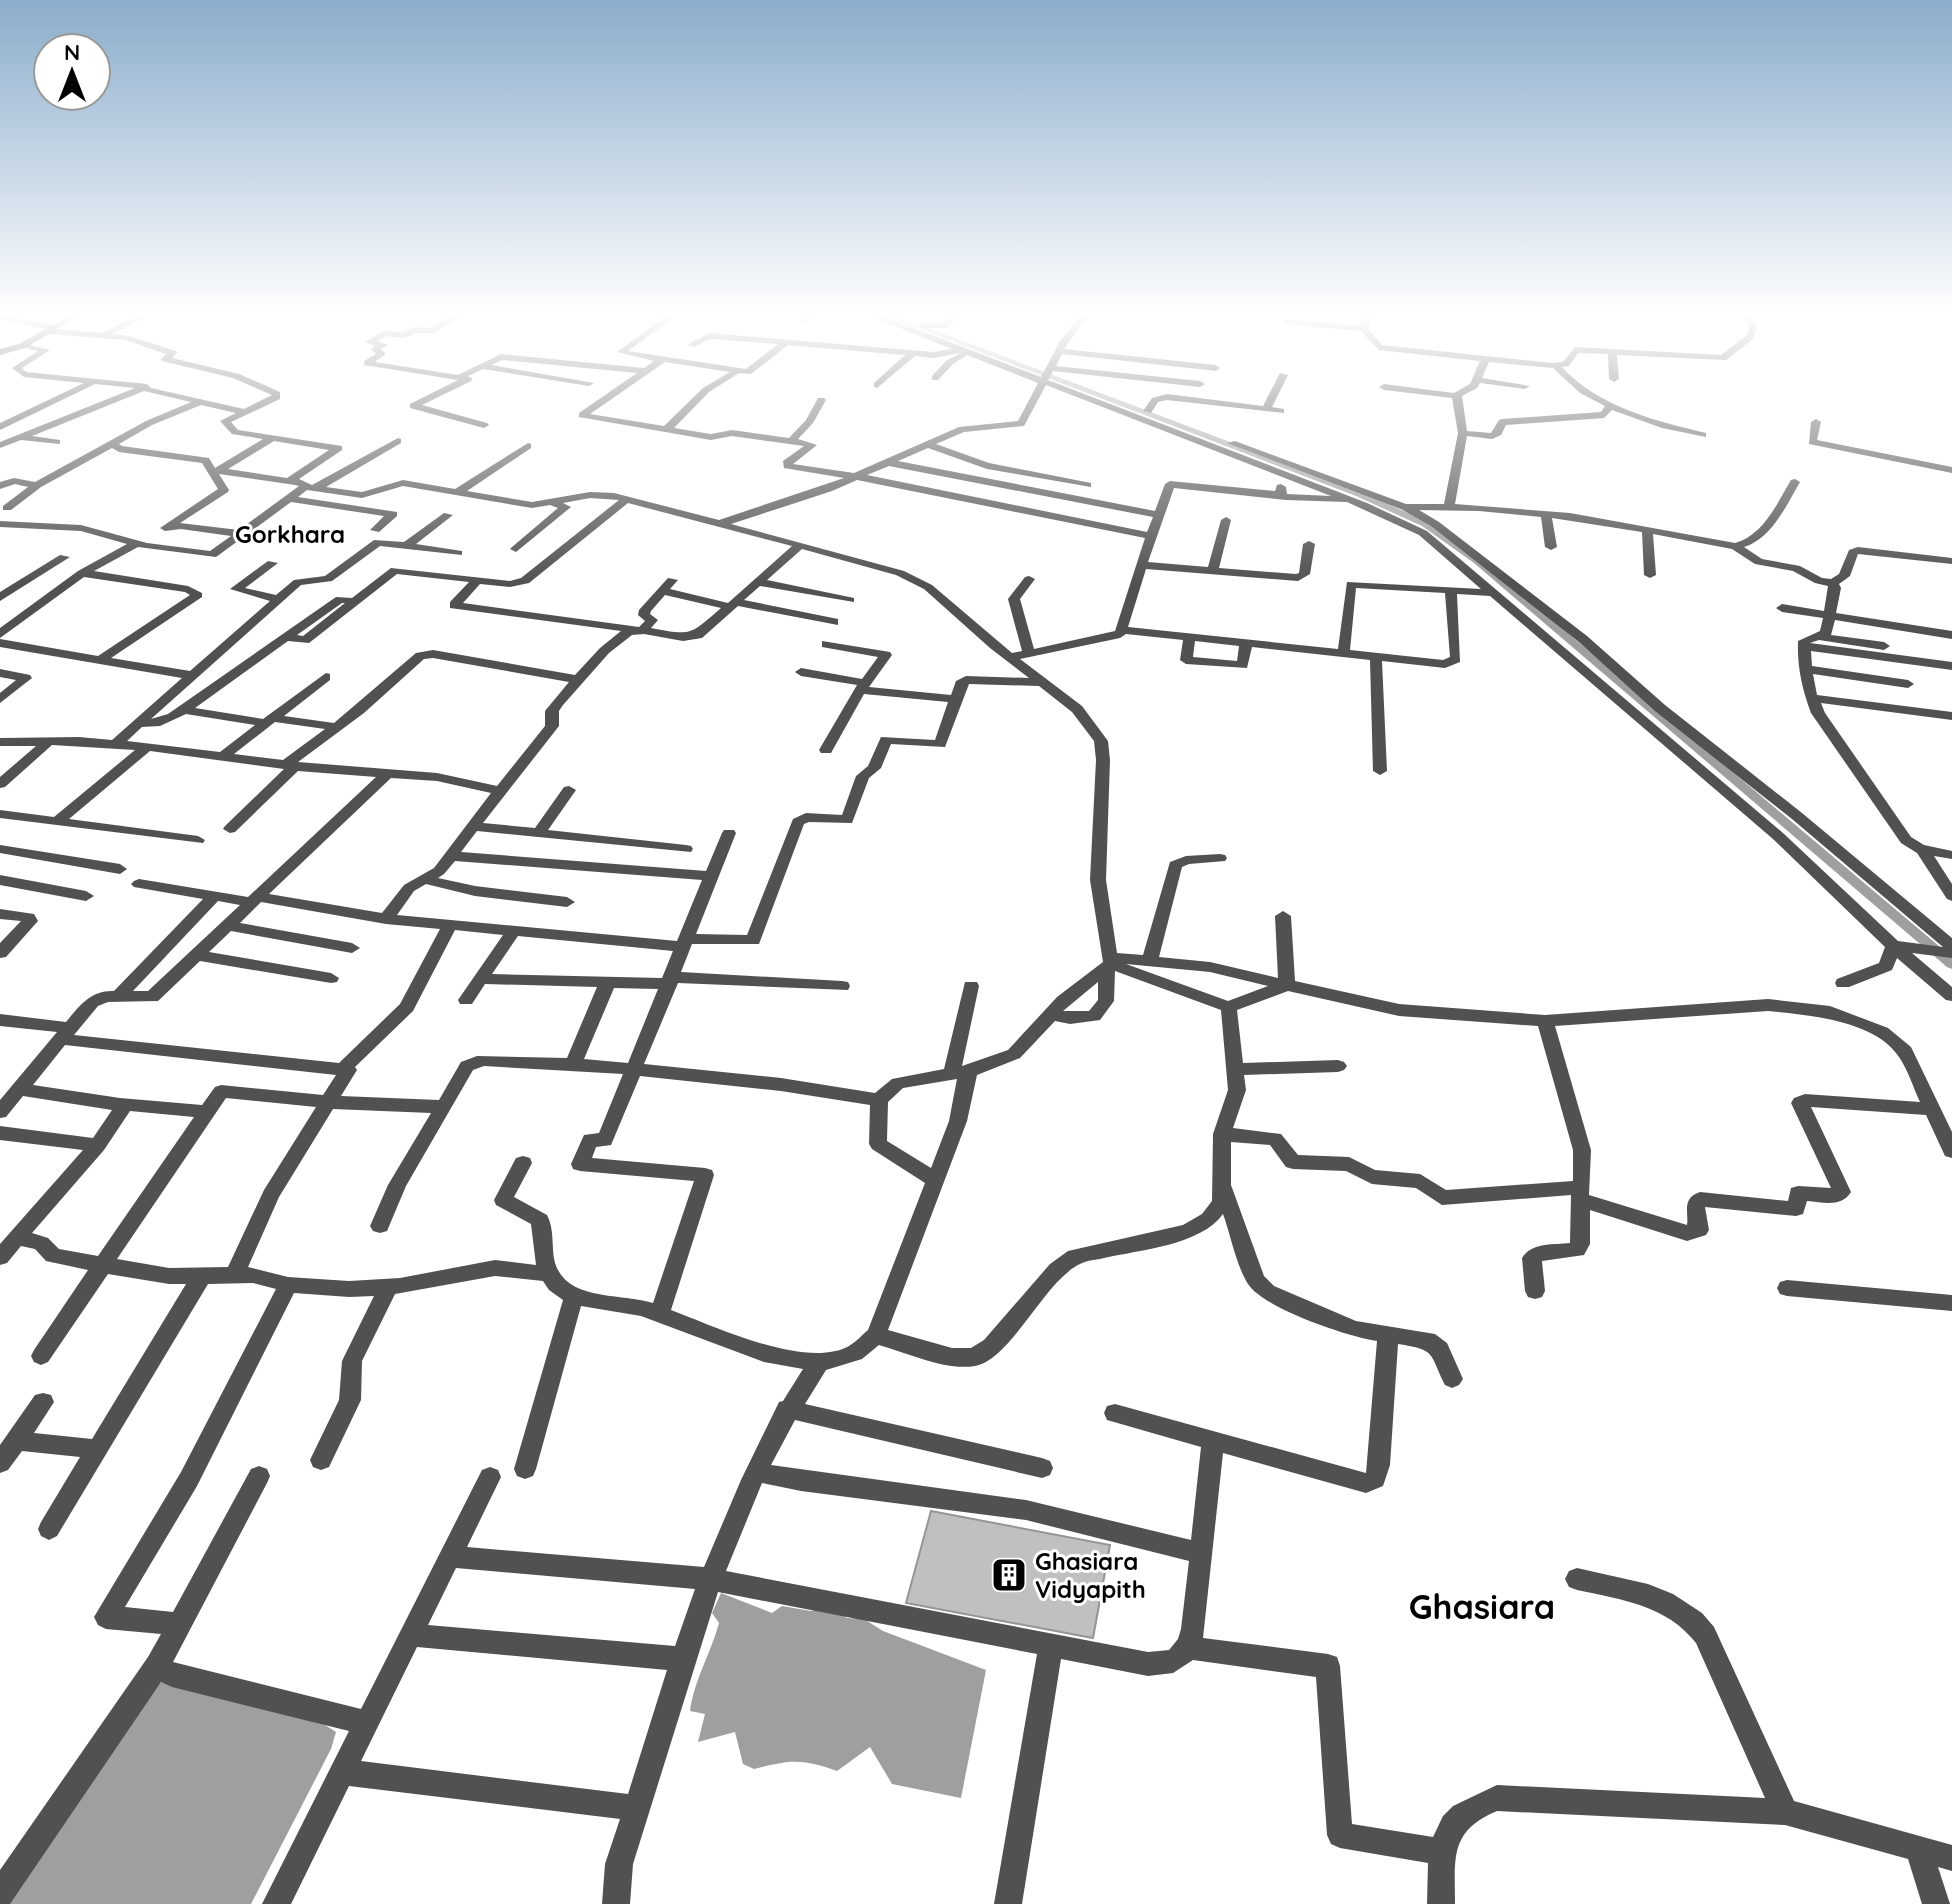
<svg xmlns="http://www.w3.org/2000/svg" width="1952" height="1904" font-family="Quicksand,sans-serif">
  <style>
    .water { fill: #9f9f9f }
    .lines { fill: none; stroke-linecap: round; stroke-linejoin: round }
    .canal { fill: #9f9f9f; fill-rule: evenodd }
    .building { fill: #c0c0c0; stroke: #959595; stroke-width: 2 }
    .street { fill: #515151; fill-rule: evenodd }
    .secondary { fill: #1e1e1e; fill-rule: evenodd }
    .labels { text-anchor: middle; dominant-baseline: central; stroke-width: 6; stroke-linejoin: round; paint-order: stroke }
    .far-district-label { font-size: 24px; font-weight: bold; fill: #000; stroke: #fff }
    .near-poi-label { font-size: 24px; font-weight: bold; fill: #000; stroke: #fff; text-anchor: start }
    .near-district-label { font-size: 34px; font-weight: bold; fill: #000; stroke: #fff }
  </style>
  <rect width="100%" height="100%" fill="#fff"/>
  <path class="water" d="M721,1593L772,1613L782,1606L811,1611L829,1606L847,1618L864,1619L883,1631L986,1670L961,1798L892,1784L870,1747L837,1771C801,1758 790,1760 754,1769L743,1764L735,1732L698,1742L705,1714L690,1711C694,1680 711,1653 719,1623L712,1613Z
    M171,1680L325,1725L336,1732L331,1749L251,1904H8L152,1685Z"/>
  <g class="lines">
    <path class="canal" d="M886,316H897L1362,492L1428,522L1480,559L1952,957V969L1947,967L1474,563L1422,526L1356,496Z"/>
  </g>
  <path class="building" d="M931,1511L1110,1545L1093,1638L906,1603Z"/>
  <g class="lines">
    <path class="street" d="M0,316L53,325L56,329L102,333L137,316H148L112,334L129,336L176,351L177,353L172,358L239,374L280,392V399L231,422L238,430L342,446V450L299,479L312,485L398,438L401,439V443L326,487L362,492L403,480L455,489L528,443L531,444V448L467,491L532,502L590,492L614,493L719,520L844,478L784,468L783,461L804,446L732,436L711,440L579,417V413L637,373L502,360L491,365L594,383L589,386L483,369L468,376L473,379L471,381L422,405L487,423L489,425L484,428L410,408V404L458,380L364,365V361L376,354L371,349L375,346L365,342L383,331L403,332L415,327L429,328L452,316H462L433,333H416L404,338L387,336L377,341L388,345L381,349L386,354L375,362L458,375L501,354L644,368L654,361L617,352L666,316H676L628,351L746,369L778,344L710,339L694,347L687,345L709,333L933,352L952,349L870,316H882L1041,377L1060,341L1080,316H1088L1064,349L1216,365L1220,368L1216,371L1062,354L1056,366L1200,381L1205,384L1200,387L1053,371L1048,380L1367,503L1427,531L1783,833L1898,941L1943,947L1792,819L1655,711L1579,642L1431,526L1401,509L1227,443L1235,441L1406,504H1444L1458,433L1452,398L1384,390L1379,387L1384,384L1454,393L1470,384L1480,361L1379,350L1361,331L1287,324L1283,321L1284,319L1360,326L1363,318L1378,316L1370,321L1368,329L1382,345L1552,363L1563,362L1575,347L1721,355L1747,335L1749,327L1742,316H1750L1757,327L1754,338L1726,360L1617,355L1619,379L1614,382L1609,379L1608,354L1578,353L1569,366L1562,367C1598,407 1656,421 1706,433V437L1662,428L1612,410L1604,418L1506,425L1501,435L1492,439L1467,436L1455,504L1570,513L1735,543C1764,535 1777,503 1791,480L1795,479L1800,482C1786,506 1772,538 1744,547L1762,559L1800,566L1822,578L1831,579L1839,574L1849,550L1858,547L1952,558V564L1858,554L1850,576L1839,584L1841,588L1836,613L1952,631V639L1835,620L1831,635L1884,642L1890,646L1884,650L1819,640L1810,643L1952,662V670L1811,651L1812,666L1908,680L1914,684L1908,688L1813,674L1817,695L1952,712V720L1821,703L1825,713L1911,837L1924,845L1952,851V859L1934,856L1952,884V901L1947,899L1917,853L1901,843L1811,713C1802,689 1797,666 1798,641L1820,631L1823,618L1782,612L1776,608L1782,604L1824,611L1828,586L1815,583L1793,571L1755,564L1732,549L1653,534L1656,575L1650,578L1644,575L1642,532L1552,518L1557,547L1551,550L1545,547L1541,517L1479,511L1419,510L1439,522L1587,636L1665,705L1802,813L1952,938V958L1912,953L1952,987V1001L1946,1000L1897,958L1892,970L1849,987H1837L1835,983L1837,979L1879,963L1885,947L1773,839L1490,596L1457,594L1460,662L1445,668L1382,661L1387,771L1380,775L1373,771L1370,660L1252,647L1247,668L1186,664L1180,660L1183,640L1126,634L1120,638L1020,659L1082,706L1108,741L1110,760L1106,880L1117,953L1143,955L1170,862L1186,856L1220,854L1225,855L1227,858L1225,861L1189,864L1182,867L1159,957L1210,962L1278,978L1275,916L1283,911L1291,916L1295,981L1399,1004L1545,1015L1768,999L1830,1006L1888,1028L1911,1047L1952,1132V1158L1945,1156L1926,1115L1811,1107L1851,1192C1841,1208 1823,1202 1807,1201L1803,1214L1796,1216L1705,1207L1709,1230L1706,1235L1687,1241L1590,1210V1244L1584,1255L1542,1261L1545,1291L1542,1297L1535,1299L1528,1297L1525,1291L1522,1258C1532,1242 1553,1245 1570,1243L1571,1195L1442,1205L1416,1188L1372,1184L1346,1171L1293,1169L1286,1167L1270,1145L1231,1142V1185L1264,1276L1274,1286L1356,1321L1435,1334L1447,1343L1463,1379L1459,1385L1452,1388L1445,1385C1429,1353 1437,1350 1398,1344L1390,1465L1383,1486L1366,1493L1223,1453L1203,1638L1328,1654L1337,1657L1340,1666L1352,1824L1433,1837L1443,1816L1453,1806L1497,1785L1765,1798L1696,1643C1666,1605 1623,1600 1577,1590L1569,1587L1565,1579L1569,1571L1577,1568L1648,1584L1673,1594L1702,1613L1714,1627L1794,1801L1952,1845V1871L1938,1867L1950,1904H1922L1908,1859L1785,1825L1497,1811C1449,1831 1455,1858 1455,1904H1427L1428,1863L1340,1848L1331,1844L1327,1835L1316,1677L1193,1660L1173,1673L1148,1676L1061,1659L1022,1904H994L1037,1654L718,1592L633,1864L630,1904H602L605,1864L620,1819L349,1786L291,1904H262L349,1731L172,1687L161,1682L10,1904H0V1870L148,1657L161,1634L106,1629L98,1625L94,1617L181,1472L276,1289L253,1283L208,1284L57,1536L49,1540L41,1536L38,1529L41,1522L80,1457L22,1451L8,1470L0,1473V1445L35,1395L43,1393L51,1395L54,1402L34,1433L92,1439L186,1284H169L108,1274L48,1362L41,1365L34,1362L31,1356L34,1350L88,1270L46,1261L35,1249L21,1246L7,1263L0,1265V1244L83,1150L0,1140V1126L93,1138L112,1110L23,1096L6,1117L0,1118V1100L57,1032L0,1026V1014L66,1022C80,1005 91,990 114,991L203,899L134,887L131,884L134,881L139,879L248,897L376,777L298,771L235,832L230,833L223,829L225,826L284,769L150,751L69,819L198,836L205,840L203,843L0,818V810L54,817L135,750L52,745L5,787L0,788V777L36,746H0V738L79,737L112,740L182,678L0,647V639L98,656L190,595L185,592L84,577L0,638V628L78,571L127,544L81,531L0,527V521L81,525L147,543L210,551L231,536L181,529L165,531L160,528L218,489L202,463L119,452L112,448L41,487L11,510H3V506L28,487L15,484L0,489V482L14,478L35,482L146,421L191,402L144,391L32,436L60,440V444L21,440L0,448V442L135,388L95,384L0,430V423L84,383L24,377L12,368L38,351L18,346L22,343L50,350L22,368L26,372L147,384L151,388L244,409L272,395L233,378L162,361L161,359L166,354L125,340L49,334L45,331L46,329L0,319ZM788,345L905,355L874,383V387L877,388L915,356L933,358L961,353L947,360L932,376V380H938L953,364L967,355L1038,383L1018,421L959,427L854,473L793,464L817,445L798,439L813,423L826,400L824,398H818L806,420L789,438L732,430L711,434L674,428L709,392L739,373L751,374ZM665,362L730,372L703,388L664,426L590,414ZM1489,362L1553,368L1580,393L1605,406L1601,412L1502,419L1499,420L1491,433L1467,431L1462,396L1477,388L1480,383L1525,389L1530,386L1482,378ZM1046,385L1331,496L1287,494L1286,487L1281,484L1277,485L1275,491L1170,481L1165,484L1155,511L898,461L928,448L987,469L1091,487V483L989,463L936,444L964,432L1024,426ZM201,405L236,413L220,421L232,434L263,439L215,468L209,458L122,446L119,444L152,425ZM274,441L329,450L287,478L228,469ZM889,466L1153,517L1147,532L867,475ZM219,474L295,485L299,486L239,530L180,523L228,492L229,490ZM857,480L1145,538L1115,631L1034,649L1020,599L1035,579L1029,576L1025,577L1008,599L1022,651L1012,653L932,585L904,571L731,524L832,491ZM403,486L532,508L550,505L558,508L512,547L510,549L516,552L571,507L563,503L590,498L619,500L521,578L510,581L391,568L352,598L336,597L168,714L151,719L301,585L332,581L380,546L462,555V551L416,544L453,515L444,513L404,542L374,540L325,576L294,580L276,595L245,588L278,563L268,561L230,589L270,601L190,671L111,658L202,597V593L188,586L94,571L138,547L216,557L291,502L384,516L370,530L379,532L397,516V512L298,497L307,490L362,498ZM1174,488L1286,500L1347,502L1419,535L1481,589L1347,582L1338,649L1128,627L1146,569L1298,581L1310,574L1315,544L1309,541L1303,544L1299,573L1296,574L1219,568L1231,520L1226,517L1221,520L1208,567L1148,562ZM628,503L792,546L728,603L670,589L678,580L668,578L639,610L638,615L645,621L639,627L463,603L480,584L510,587L529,583ZM802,549L896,575L924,589L990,648L1029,678L966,676L956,681L951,695L869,687L892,655L890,652L822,641V647L878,657L862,679L801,668L795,672L801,676L857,685L819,750L821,753H831L864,694L948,702L935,740L881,737L868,766L856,776L842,815L806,813L793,819L747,935L696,934L736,833L734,830H724L722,833L706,871L461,852L477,831L691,852L693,849L691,846L686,845L548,830L576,790L569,786L564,787L535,828L483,823L559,726V711L563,705L609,653L632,635L644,634L683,641L702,638L738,606L838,625V619L744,600L760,586L854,602V598L767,580ZM397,574L469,582L450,602V608L621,631L600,648L575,675L433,650L416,653L334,723L284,716L330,680V674L326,673L263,719L195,708L288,641L309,643ZM1356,588L1445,593L1450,657L1443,660L1350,650ZM665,595L721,608C690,635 692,636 651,628L658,620L650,614L651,611ZM342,603H345L303,636L297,635ZM1195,641L1239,646L1237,661L1193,657ZM433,658L569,682L545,711V726L497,786L437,773L298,762L364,713L424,659ZM969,684L1039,686L1072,712L1094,741L1096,760L1090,880L1103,962L1057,997L1008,1050L962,1066L979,986L977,982H965L944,1069L892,1079L875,1093L781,1078L644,1064L678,983L848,990L850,986L848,982L842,981L681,972L692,944H759L804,824L809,822L852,823L869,778L881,768L891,744L945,747ZM186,714L255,725L220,752L127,741L142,727L160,726ZM275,722L325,729L283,760L234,754ZM391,778L437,781L491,793L434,868L404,885L382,913L269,894ZM455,861L702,880L677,941L397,915L414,891L426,884L475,896L567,907L575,902L567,897L475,886L438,878L444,874ZM218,901L240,905L148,991H133ZM261,902L386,924L440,929L400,1004L339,1063L74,1035L98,1006L108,1002L158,1001L200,961L331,983L337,982L339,978L331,973L209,952L231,931L352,953L360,948L352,943L240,923ZM455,930L503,935L458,1000L460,1004H472L485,984L597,987L567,1058L477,1056L461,1062L439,1100L341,1096L357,1070L355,1067L413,1011ZM518,936L673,951L662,978L492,974ZM1126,964L1210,972L1268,986L1228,1001ZM1115,971L1221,1010L1228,1090L1213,1134L1212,1201L1202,1214L1183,1225L1068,1251L1050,1264L984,1340L971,1348H952L888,1330L967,1121L977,1075L1020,1058L1055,1021L1070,1024L1100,1020L1114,1001ZM1098,982V1000L1089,1011H1063ZM614,988L658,989L628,1063L584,1059ZM1288,991L1399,1016L1538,1026L1573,1150V1181L1446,1190L1420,1174L1375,1170L1349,1157L1298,1155L1281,1134L1233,1128L1246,1090L1244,1075L1338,1072L1344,1070L1347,1066L1344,1062L1338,1060L1243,1063L1237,1010ZM1768,1011C1807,1015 1875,1020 1899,1057C1908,1070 1913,1087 1920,1102L1805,1094L1794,1098L1791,1103L1831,1188L1798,1186L1791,1188L1788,1201L1700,1192C1681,1198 1689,1213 1687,1225L1589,1195L1591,1150L1555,1026ZM65,1045L336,1075L323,1095L221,1085L215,1087L202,1105L120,1098L33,1085ZM484,1066L623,1074L599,1133L584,1135L571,1164L573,1169L580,1171L694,1181L653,1303C623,1293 567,1302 555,1263C551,1248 555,1230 547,1215L514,1197L532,1163L530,1158L523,1156L516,1158L494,1200L496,1205L531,1224L536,1265L495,1260L400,1278L349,1281L288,1277L248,1267L279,1197L333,1109L431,1113L388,1185L370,1226L373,1231L380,1233L387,1231L406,1186L473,1070ZM640,1076L781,1091L870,1105L869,1144L872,1149L925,1183L868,1330C862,1335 856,1342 849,1346C806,1370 714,1326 671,1310L714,1175L712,1170L705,1168L592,1158L596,1147L611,1145ZM957,1079L949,1121L931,1168L887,1141L888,1102L903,1088ZM226,1098L316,1107L264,1190L228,1267L169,1268L117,1259ZM130,1111L194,1117L98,1256L59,1249L48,1238L32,1233L104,1150ZM1223,1214C1231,1236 1236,1265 1248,1284C1263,1308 1349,1337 1377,1341L1366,1473L1115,1404L1107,1406L1104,1413L1107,1420L1201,1447L1191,1540L1026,1500L771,1465L795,1420L1042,1478L1050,1475L1053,1468L1050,1461L1042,1458L805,1404L826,1370L862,1359L879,1345C908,1353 945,1371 975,1366C1011,1360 1044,1281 1080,1264C1087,1260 1097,1260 1104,1258C1140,1250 1201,1245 1223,1214ZM495,1276L543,1281L549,1290L563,1300L514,1469L517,1476L525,1479L533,1476L536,1469L581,1306L641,1316L764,1362L803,1369L783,1401L779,1402L741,1480L704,1567L467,1547L501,1477L498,1470L490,1467L482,1470L361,1709L173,1662L267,1483L270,1476L267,1469L259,1466L251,1469L173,1612L125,1607L197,1486L294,1293L349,1297L374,1296L342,1361L339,1400L310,1460L313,1467L321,1470L329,1467L361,1400L362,1361L395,1294ZM762,1483L801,1491L1026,1520L1189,1561L1181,1629L1178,1639L1169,1650L1148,1652L726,1571ZM456,1568L695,1589L675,1646L428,1625ZM417,1647L667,1670L628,1794L361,1761Z
      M805,316H814L806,324H800Z
      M950,316H959L947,328H923L919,325L923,322L942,323Z
      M1280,373L1288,375L1272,407L1284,409V413L1167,400L1158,402L1151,413L1143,411L1152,398L1167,394L1263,406Z
      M1816,419L1821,422L1817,440L1952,467V473L1809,444L1811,422Z
      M60,555L70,557L0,601V592Z
      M0,669L30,675L32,678L0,703V693L16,680L0,677Z
      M0,845L120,864L127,869L120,874L0,853Z
      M0,875L86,891L94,896L86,901L0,885Z
      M0,909L34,914L38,921L6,957L0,958V943L21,921L0,919Z
      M1787,1280L1952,1295V1311L1787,1296L1780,1294L1777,1288L1780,1282Z"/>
    <path class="secondary" d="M69,316H79L25,348L0,355V349L19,344Z"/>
  </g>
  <linearGradient id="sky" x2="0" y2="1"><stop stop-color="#8baccb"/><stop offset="0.54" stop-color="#fff"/><stop offset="1" stop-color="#fff" stop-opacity="0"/></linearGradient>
  <rect width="1952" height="583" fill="url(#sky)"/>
  <defs>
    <symbol id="building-square" viewBox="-11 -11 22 22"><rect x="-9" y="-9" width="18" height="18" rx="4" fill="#000" stroke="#fff"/><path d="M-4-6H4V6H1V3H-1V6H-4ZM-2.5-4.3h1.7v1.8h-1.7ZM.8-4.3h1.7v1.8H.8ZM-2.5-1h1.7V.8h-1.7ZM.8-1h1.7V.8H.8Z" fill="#fff"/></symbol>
  </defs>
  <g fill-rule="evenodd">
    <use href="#building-square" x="989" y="1555" width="40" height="40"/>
  </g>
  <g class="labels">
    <g class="far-district-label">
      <text x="290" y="534">Gorkhara</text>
    </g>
    <g class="near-poi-label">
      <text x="1035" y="1561">Ghasiara<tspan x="1035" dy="28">Vidyapith</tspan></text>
    </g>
    <g class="near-district-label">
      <text x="1482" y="1606">Ghasiara</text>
    </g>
  </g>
  <g transform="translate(72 72)"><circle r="38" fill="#ffffff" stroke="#999999" stroke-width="2"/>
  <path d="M0-6L14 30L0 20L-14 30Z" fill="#000000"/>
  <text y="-12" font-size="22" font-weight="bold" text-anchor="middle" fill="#000000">N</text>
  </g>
</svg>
